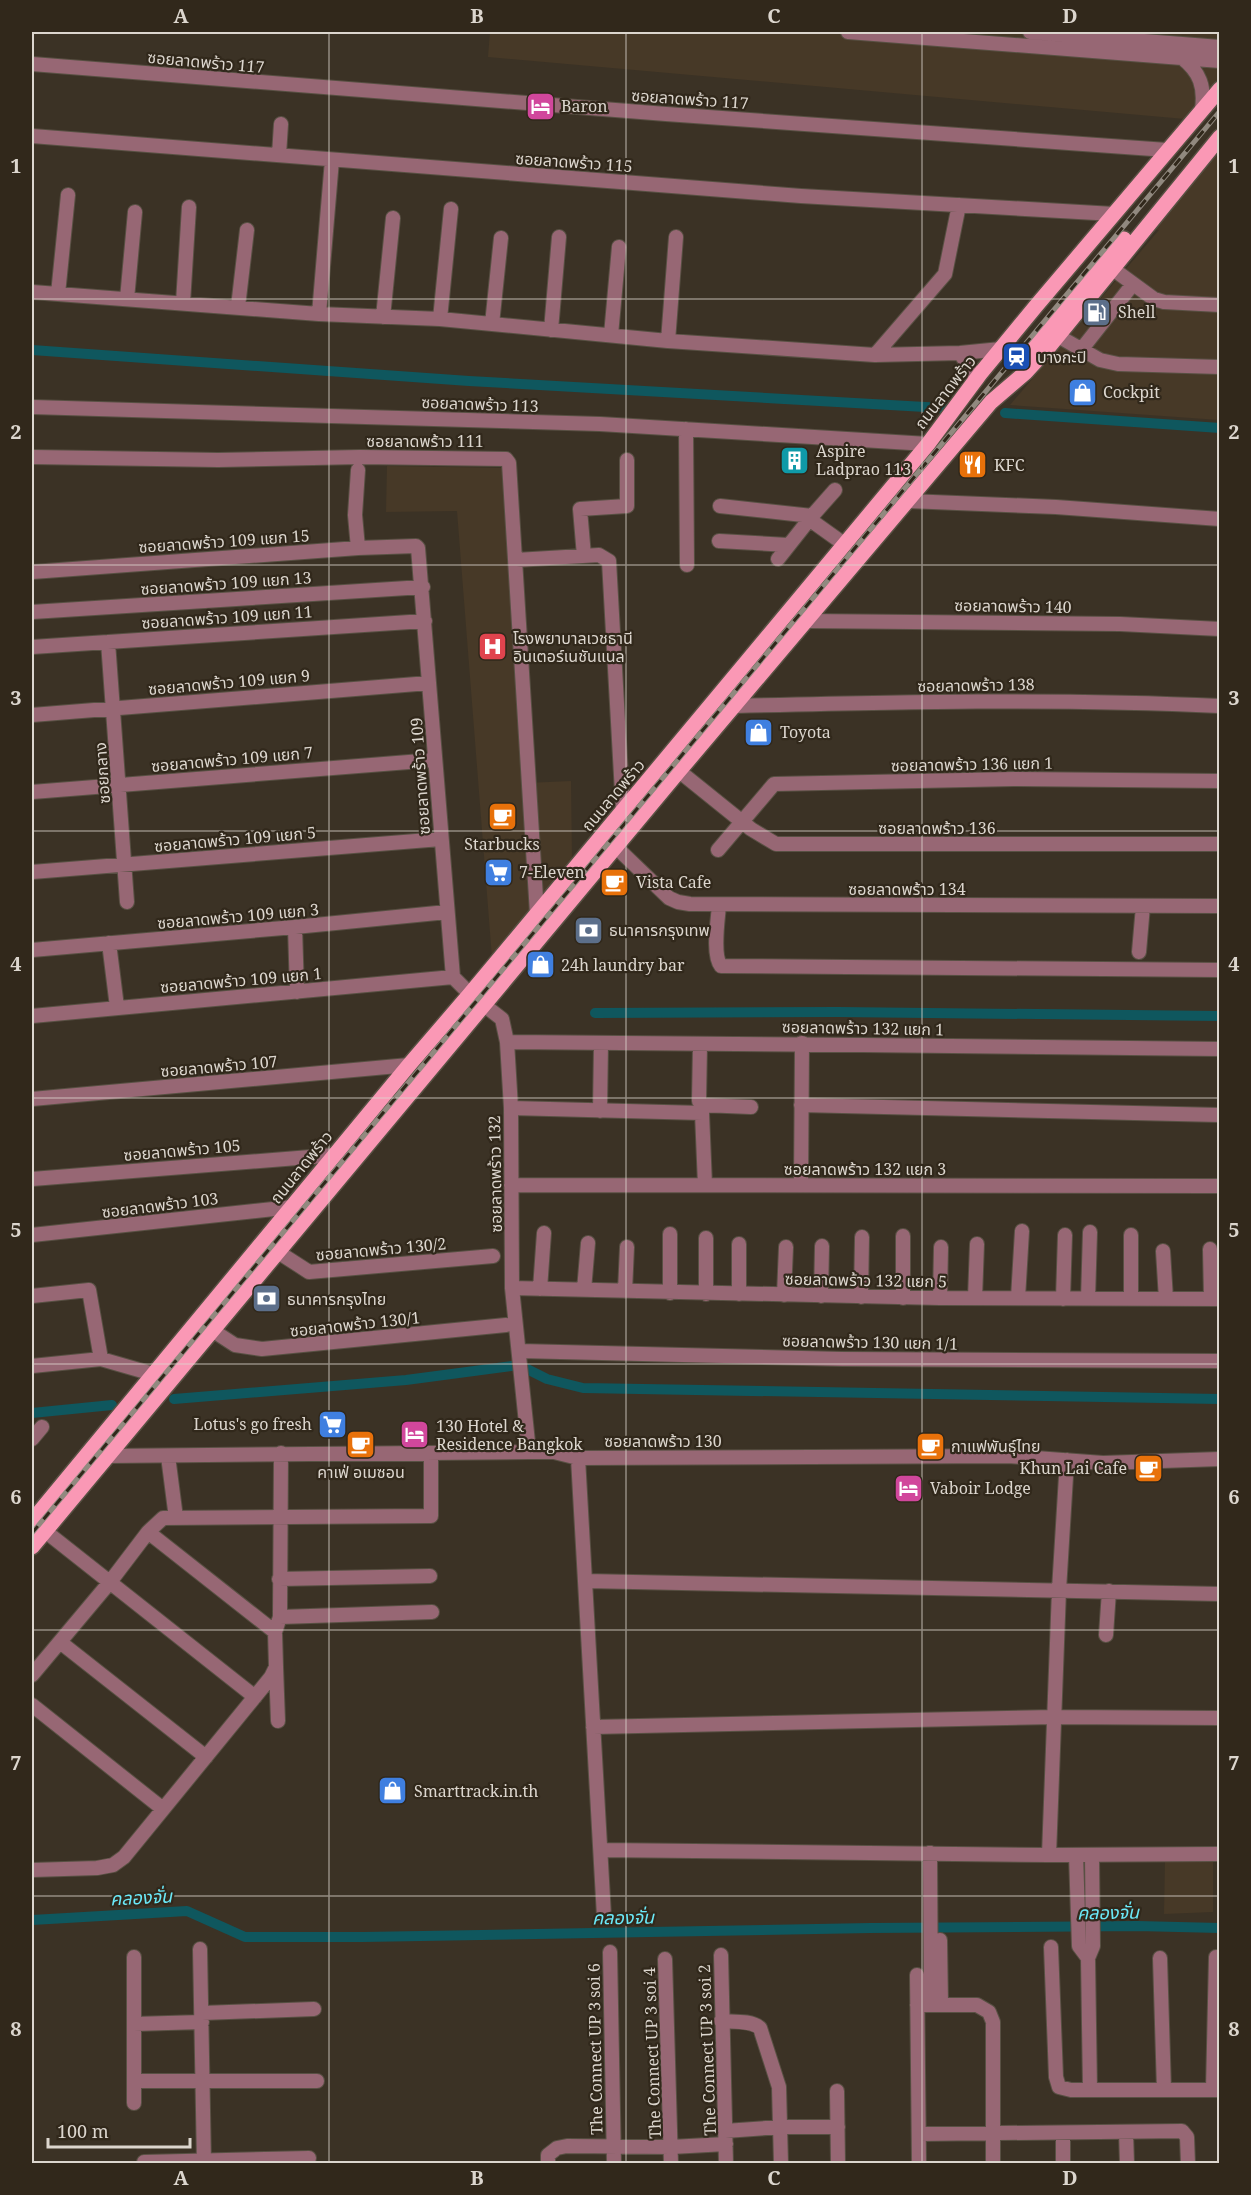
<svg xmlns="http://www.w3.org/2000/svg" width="1251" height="2195" font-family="'Noto Serif','Noto Sans Thai',serif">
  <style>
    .built { fill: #473927 }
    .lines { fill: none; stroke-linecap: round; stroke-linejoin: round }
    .canal { stroke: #0f575e; stroke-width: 10 }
    .minor-casing { stroke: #585043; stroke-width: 16 }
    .major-casing { stroke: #585043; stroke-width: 18 }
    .minor { stroke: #976774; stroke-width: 14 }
    .major { stroke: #fa98b5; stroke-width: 15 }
    .rail-casing { stroke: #91897f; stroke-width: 5 }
    .rail { stroke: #31281b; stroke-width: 3; stroke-dasharray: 9; stroke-linecap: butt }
    .grid { fill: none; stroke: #dcd6ce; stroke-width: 1.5; stroke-opacity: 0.55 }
    .labels { text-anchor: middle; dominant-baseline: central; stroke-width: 4.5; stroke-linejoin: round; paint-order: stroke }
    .street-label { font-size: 16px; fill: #dcd6ce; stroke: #31281b }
    .poi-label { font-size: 16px; fill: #dcd6ce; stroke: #31281b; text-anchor: start }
    .water-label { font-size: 18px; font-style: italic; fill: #6be9f8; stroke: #31281b }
    .neatline { fill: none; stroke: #dcd6ce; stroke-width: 2 }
    .grid-label { font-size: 20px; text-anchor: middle; font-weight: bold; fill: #dcd6ce }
  </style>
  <rect width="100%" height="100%" fill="#3b3225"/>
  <path class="built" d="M490,32H1220L1219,78L1185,119L488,57Z
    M1219,137V420L1010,405L1159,230L1145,229Z
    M387,466L504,468L526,783L571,781L572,860L492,958L457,511L386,512Z
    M1213,1859V1912L1164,1914L1165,1860Z"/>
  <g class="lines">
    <path class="canal" d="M32,350L469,381L943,408
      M1005,413L1220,428
      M595,1013L838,1012L1220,1016
      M174,1399L406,1380L519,1365L547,1379L583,1388L1220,1399
      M32,1413L112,1405
      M32,1920L187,1911L245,1937H363L871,1928L1137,1926L1220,1928"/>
    <defs>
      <path id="minor" d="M848,32L1220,61
        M1030,32L1220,47
        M1182,58C1200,72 1205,87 1202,109
        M32,64L666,114L1167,150
        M32,136L801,196L1114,214
        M279,155L281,124
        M1113,269L1154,299L1164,302L1220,305
        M32,292L319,314L440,319L668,341L875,355L960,353L1001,349
        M58,294L68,195
        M127,299L135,212
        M183,303L189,207
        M238,307L247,230
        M319,314L332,160
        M383,317L393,218
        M440,319L451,209
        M492,324L501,238
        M551,330L559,237
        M611,335L619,247
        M1058,336L1100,360L1118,364L1220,367
        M668,341L676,237
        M1081,350L1133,284
        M960,353L977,379
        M875,355L945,274L959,205
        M32,407L600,424L928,444
        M686,429L687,565
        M32,457L218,460L360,457L506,459L509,463L537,914
        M358,470L355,515L358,548
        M908,501L1056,507L1220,519
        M720,506L812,516
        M809,519L844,544
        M719,541L788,545
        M584,556L580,509L627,506V460
        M778,559L812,516L835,490
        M516,560L599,555L609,561L623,811
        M32,572L358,548L416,546L418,548L453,977L470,994
        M32,612L423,587
        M806,621L1120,624L1220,629
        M108,642L127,902
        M32,647L425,621
        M733,706C896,702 1057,698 1220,706
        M32,715L429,683
        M679,771L751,829L776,844H1220
        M32,792L434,760
        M616,847L669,898L678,902L690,904L1220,906
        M718,850L774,784L1014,779L1220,781
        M32,872L441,839
        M719,905C718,920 712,955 721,966L1220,970
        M295,927L297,992
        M109,943L117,1007
        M32,950L295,927L447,912
        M1139,952L1143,906
        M484,1005L502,1019L507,1042L511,1108L512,1288L529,1452
        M32,1016L453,977
        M507,1042C745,1045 982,1045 1220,1049
        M700,1045L699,1101L703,1105L751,1107
        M32,1099L409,1065
        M801,1105L1220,1115
        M511,1108L702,1113L705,1185
        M600,1111L601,1043
        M32,1179L335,1155
        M511,1185L1220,1186
        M801,1185L802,1043
        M670,1234V1293
        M32,1235L292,1207
        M739,1244V1294
        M1210,1249L1211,1299
        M1163,1251L1166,1299
        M278,1252L309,1272L493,1256
        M512,1288L940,1298L1220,1299
        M540,1289L544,1233
        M584,1290L588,1243
        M625,1291L627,1247
        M706,1294V1238
        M784,1295L786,1247
        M32,1296L89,1290L101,1359
        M821,1296L822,1246
        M861,1297L862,1237
        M903,1298V1236
        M940,1298L941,1247
        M975,1298L977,1244
        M1018,1298L1022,1231
        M1063,1299L1065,1235
        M1088,1299L1090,1232
        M1131,1299V1235
        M212,1330L235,1345L262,1349L506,1325
        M520,1351L842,1359L1220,1361
        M32,1366L101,1359L153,1374
        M32,1439L42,1427
        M107,1456L529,1452H554L578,1458L1008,1456L1103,1463L1220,1459
        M168,1456L176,1518
        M578,1458L604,1916
        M45,1531L255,1697
        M148,1532L275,1632
        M279,1579L430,1576
        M586,1581L1220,1594
        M280,1617L432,1612
        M1106,1635L1109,1591
        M60,1642L206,1757
        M276,1667L278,1721
        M32,1675L110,1582L148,1532L163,1518L431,1516V1453
        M32,1705L163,1809
        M593,1727L1054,1717L1220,1718
        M601,1850L1049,1855L1220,1854
        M930,1853L931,2004
        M1049,1855L1059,1590L1067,1460
        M1076,1855L1079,1946L1088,1958L1093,1946L1092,1855
        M32,1870L97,1868L113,1865L124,1857L271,1677L276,1667L275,1632L280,1617L281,1453
        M940,1940L941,2004
        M1051,1947L1056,2077L1059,2087L1071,2090H1220
        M200,1949L204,2164
        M610,1952L614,2164
        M721,1955L726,2164
        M1088,1958L1090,2090
        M1160,1958L1164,2090
        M665,1959L671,2164
        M917,1975L919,2164
        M917,2005H977L989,2012L993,2022V2164
        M202,2013L314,2009
        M721,2021C733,2022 751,2020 760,2028L779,2087L781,2164
        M134,2024L202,2022
        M134,2081H317
        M1213,2090L1216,1957
        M837,2091L838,2164
        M134,2103V1957
        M725,2131L781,2127H838
        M1126,2132L1127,2164
        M919,2134L1182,2131L1187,2137L1188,2164
        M144,2162L309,2158
        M548,2164V2155L557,2148L567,2146L671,2147L726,2144
        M1063,2164V2133"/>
      <path id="major" d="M1021,364L1124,239
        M32,1521L409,1065L470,994L928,444L980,374L1036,306L1220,89
        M32,1547L679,771L991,402L1026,372L1048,348L1220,137"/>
    </defs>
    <use href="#minor" class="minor-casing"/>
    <use href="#major" class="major-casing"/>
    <use href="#minor" class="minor"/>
    <use href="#major" class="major"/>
    <defs>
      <path id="rail" d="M32,1533L1220,111"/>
    </defs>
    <use href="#rail" class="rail-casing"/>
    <use href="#rail" class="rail"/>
  </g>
  <path class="grid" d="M329,32V2164M626,32V2164M922,32V2164M32,299H1220M32,565H1220M32,831H1220M32,1098H1220M32,1364H1220M32,1630H1220M32,1896H1220"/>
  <defs>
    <symbol id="hotel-square" viewBox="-11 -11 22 22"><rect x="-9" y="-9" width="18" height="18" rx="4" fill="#d1479c" stroke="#31281b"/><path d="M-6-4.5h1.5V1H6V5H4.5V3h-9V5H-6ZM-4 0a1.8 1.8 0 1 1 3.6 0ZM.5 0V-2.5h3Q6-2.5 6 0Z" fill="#fff"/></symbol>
    <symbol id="fuel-square" viewBox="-11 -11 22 22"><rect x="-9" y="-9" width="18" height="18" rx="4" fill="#5c6f8a" stroke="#31281b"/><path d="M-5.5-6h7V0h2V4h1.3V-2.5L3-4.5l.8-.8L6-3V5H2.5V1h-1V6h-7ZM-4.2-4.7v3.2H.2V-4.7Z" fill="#fff"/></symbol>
    <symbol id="station-square" viewBox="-11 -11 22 22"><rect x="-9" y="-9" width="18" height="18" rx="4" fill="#1a4fb4" stroke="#31281b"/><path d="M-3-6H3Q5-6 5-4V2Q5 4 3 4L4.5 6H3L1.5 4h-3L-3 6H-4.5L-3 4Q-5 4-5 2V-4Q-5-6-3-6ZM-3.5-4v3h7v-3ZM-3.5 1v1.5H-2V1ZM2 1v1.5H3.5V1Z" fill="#fff"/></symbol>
    <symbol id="shop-square" viewBox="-11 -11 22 22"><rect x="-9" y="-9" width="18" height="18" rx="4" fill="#3f7fe0" stroke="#31281b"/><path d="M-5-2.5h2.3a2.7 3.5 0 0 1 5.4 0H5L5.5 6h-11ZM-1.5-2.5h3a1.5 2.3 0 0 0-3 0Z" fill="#fff"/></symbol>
    <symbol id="building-square" viewBox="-11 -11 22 22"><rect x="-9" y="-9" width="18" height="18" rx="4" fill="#0f9aa8" stroke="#31281b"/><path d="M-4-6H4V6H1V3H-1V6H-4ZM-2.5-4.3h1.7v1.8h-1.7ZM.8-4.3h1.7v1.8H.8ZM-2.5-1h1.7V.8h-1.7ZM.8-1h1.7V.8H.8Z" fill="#fff"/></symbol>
    <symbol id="restaurant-square" viewBox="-11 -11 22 22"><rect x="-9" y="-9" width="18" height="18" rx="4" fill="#e8710a" stroke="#31281b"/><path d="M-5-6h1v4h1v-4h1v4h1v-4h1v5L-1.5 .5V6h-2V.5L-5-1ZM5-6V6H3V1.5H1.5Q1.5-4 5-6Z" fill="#fff"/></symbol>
    <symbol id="hospital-square" viewBox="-11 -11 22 22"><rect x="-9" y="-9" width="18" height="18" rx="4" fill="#e0444e" stroke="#31281b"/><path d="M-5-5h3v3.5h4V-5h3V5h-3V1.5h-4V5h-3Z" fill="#fff"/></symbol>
    <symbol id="cafe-square" viewBox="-11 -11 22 22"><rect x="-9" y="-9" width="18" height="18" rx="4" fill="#e8710a" stroke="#31281b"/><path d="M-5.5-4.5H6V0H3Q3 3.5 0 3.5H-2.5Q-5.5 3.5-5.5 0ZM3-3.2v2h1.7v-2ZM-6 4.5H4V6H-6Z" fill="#fff"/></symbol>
    <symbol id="supermarket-square" viewBox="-11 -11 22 22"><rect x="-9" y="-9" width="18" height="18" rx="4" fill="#3f7fe0" stroke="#31281b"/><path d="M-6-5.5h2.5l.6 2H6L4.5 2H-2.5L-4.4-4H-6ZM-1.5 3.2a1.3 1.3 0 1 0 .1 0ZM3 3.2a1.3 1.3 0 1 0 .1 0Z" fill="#fff"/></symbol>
    <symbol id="bank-square" viewBox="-11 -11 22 22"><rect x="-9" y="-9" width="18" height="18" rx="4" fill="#5c6f8a" stroke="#31281b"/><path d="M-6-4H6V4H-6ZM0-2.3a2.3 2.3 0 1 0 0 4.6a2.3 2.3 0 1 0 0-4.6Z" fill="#fff"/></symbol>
  </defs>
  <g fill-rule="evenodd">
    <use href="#hotel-square" x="524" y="90" width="33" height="33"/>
    <use href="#fuel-square" x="1080" y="296" width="33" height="33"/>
    <use href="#station-square" x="1000" y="340" width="33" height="33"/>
    <use href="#shop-square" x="1066" y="376" width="33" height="33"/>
    <use href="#building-square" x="778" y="444" width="33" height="33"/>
    <use href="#restaurant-square" x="956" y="448" width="33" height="33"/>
    <use href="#hospital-square" x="476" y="630" width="33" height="33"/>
    <use href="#shop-square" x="742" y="716" width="33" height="33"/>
    <use href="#cafe-square" x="486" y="800" width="33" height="33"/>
    <use href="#supermarket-square" x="482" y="856" width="33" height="33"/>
    <use href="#cafe-square" x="598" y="866" width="33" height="33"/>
    <use href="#bank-square" x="572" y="914" width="33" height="33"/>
    <use href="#shop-square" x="524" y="948" width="33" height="33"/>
    <use href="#bank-square" x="250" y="1282" width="33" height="33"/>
    <use href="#supermarket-square" x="316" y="1408" width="33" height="33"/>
    <use href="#hotel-square" x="398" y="1418" width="33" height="33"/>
    <use href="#cafe-square" x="344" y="1428" width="33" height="33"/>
    <use href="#cafe-square" x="914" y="1430" width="33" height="33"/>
    <use href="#cafe-square" x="1132" y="1452" width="33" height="33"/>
    <use href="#hotel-square" x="892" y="1472" width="33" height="33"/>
    <use href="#shop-square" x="376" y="1774" width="33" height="33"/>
  </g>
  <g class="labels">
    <g class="street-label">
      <text transform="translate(206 62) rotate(5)">ซอยลาดพร้าว 117</text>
      <text transform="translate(690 99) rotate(4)">ซอยลาดพร้าว 117</text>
      <text transform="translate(574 162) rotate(4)">ซอยลาดพร้าว 115</text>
      <text transform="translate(945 392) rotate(-52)">ถนนลาดพร้าว</text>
      <text transform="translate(480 404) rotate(2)">ซอยลาดพร้าว 113</text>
      <text x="425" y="441">ซอยลาดพร้าว 111</text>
      <text transform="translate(224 541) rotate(-4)">ซอยลาดพร้าว 109 แยก 15</text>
      <text transform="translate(226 583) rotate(-4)">ซอยลาดพร้าว 109 แยก 13</text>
      <text transform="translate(1013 606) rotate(1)">ซอยลาดพร้าว 140</text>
      <text transform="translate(227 617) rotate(-4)">ซอยลาดพร้าว 109 แยก 11</text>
      <text transform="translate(229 682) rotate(-5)">ซอยลาดพร้าว 109 แยก 9</text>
      <text transform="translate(976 685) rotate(-1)">ซอยลาดพร้าว 138</text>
      <text transform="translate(232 759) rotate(-5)">ซอยลาดพร้าว 109 แยก 7</text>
      <text transform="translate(972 764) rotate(-1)">ซอยลาดพร้าว 136 แยก 1</text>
      <text transform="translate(102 773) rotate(-94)">ซอยกลาง</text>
      <text transform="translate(420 776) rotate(-94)">ซอยลาดพร้าว 109</text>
      <text transform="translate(613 795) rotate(-50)">ถนนลาดพร้าว</text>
      <text x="937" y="828">ซอยลาดพร้าว 136</text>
      <text transform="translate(235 839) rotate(-5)">ซอยลาดพร้าว 109 แยก 5</text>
      <text x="907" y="889">ซอยลาดพร้าว 134</text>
      <text transform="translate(238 916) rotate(-5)">ซอยลาดพร้าว 109 แยก 3</text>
      <text transform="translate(241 980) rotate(-5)">ซอยลาดพร้าว 109 แยก 1</text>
      <text transform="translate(863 1028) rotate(1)">ซอยลาดพร้าว 132 แยก 1</text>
      <text transform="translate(219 1066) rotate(-5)">ซอยลาดพร้าว 107</text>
      <text transform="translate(182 1150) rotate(-5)">ซอยลาดพร้าว 105</text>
      <text transform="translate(301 1167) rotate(-51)">ถนนลาดพร้าว</text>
      <text x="865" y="1169">ซอยลาดพร้าว 132 แยก 3</text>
      <text transform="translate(495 1174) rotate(-91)">ซอยลาดพร้าว 132</text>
      <text transform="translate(160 1205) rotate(-7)">ซอยลาดพร้าว 103</text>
      <text transform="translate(381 1249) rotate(-5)">ซอยลาดพร้าว 130/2</text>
      <text transform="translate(866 1280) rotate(1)">ซอยลาดพร้าว 132 แยก 5</text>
      <text transform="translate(355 1324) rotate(-6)">ซอยลาดพร้าว 130/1</text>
      <text transform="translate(870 1342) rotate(1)">ซอยลาดพร้าว 130 แยก 1/1</text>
      <text x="663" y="1441">ซอยลาดพร้าว 130</text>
      <text transform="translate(595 2049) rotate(-91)">The Connect UP 3 soi 6</text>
      <text transform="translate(707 2050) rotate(-92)">The Connect UP 3 soi 2</text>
      <text transform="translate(652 2053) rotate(-92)">The Connect UP 3 soi 4</text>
    </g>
    <g class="poi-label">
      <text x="561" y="106">Baron</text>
      <text x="1118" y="312">Shell</text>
      <text x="1037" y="357">บางกะปิ</text>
      <text x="1103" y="392">Cockpit</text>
      <text x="816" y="451">Aspire<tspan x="816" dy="18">Ladprao 113</tspan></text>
      <text x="994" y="465">KFC</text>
      <text x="513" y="638">โรงพยาบาลเวชธานี<tspan x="513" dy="18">อินเตอร์เนชันแนล</tspan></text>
      <text x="780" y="732">Toyota</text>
      <text x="502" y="844" text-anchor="middle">Starbucks</text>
      <text x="519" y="872">7-Eleven</text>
      <text x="636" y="882">Vista Cafe</text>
      <text x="609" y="930">ธนาคารกรุงเทพ</text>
      <text x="561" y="965">24h laundry bar</text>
      <text x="287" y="1299">ธนาคารกรุงไทย</text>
      <text x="312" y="1424" text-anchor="end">Lotus's go fresh</text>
      <text x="436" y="1426">130 Hotel &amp;<tspan x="436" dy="18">Residence Bangkok</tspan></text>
      <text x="951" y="1446">กาแฟพันธุ์ไทย</text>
      <text x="1127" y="1468" text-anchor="end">Khun Lai Cafe</text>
      <text x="361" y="1472" text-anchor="middle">คาเฟ่ อเมซอน</text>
      <text x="930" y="1488">Vaboir Lodge</text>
      <text x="414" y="1791">Smarttrack.in.th</text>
    </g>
    <g class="water-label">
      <text transform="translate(141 1897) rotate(-3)">คลองจั่น</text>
      <text transform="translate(1108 1912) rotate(-1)">คลองจั่น</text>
      <text transform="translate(623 1917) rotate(-1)">คลองจั่น</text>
    </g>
  </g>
  <rect width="1251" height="2195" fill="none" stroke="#31281b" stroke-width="66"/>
  <path d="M48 2138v9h142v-9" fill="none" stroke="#dcd6ce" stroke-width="3"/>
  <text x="57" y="2138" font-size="18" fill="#dcd6ce" stroke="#31281b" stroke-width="4.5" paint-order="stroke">100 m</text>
  <rect x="33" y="33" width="1185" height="2129" class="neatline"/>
  <g class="grid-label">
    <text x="181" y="23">A</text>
    <text x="477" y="23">B</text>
    <text x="774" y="23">C</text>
    <text x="1070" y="23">D</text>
    <text x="16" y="173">1</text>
    <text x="1234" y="173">1</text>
    <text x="16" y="439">2</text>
    <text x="1234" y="439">2</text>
    <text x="16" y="705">3</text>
    <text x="1234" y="705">3</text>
    <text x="16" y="971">4</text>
    <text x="1234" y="971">4</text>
    <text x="16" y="1237">5</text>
    <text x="1234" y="1237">5</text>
    <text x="16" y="1504">6</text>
    <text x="1234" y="1504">6</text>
    <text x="16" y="1770">7</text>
    <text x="1234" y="1770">7</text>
    <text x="16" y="2036">8</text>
    <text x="1234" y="2036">8</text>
    <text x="181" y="2185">A</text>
    <text x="477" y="2185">B</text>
    <text x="774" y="2185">C</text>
    <text x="1070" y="2185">D</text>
  </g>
</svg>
